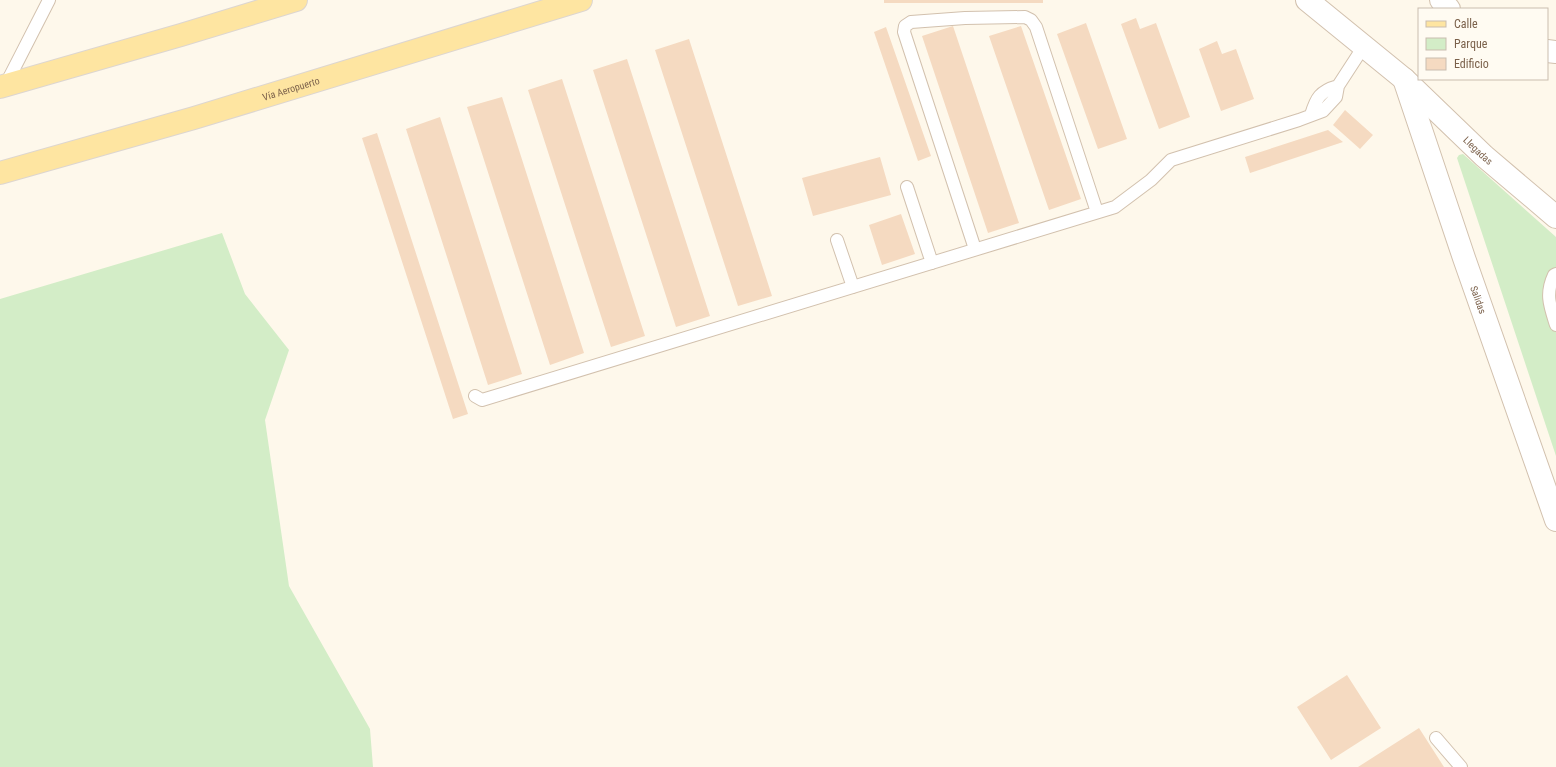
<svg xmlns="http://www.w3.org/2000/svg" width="1556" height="767" font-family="'Roboto Condensed',sans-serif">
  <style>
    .green { fill: #d3edc7 }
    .building { fill: #f5dac1 }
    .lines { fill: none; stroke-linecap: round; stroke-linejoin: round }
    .lane-casing { stroke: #d2c1ae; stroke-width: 14 }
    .street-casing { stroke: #d2c1ae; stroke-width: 24 }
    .primary-casing { stroke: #ddd6d0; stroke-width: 24 }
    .lane { stroke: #fff; stroke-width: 12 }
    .street { stroke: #fff; stroke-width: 22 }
    .primary { stroke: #fee5a1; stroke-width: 22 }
    .labels { text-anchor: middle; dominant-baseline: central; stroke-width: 3; stroke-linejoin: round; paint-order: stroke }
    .street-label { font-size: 10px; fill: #7b614b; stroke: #fffbf2 }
  </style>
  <rect width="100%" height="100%" fill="#fef8eb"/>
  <path class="green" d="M1463,154L1556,237V456L1457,158L1459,155Z
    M222,233L245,294L289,350L265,420L289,586L370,729L373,767H0V299Z"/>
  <path class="building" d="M884,0H1043V3H884Z
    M1136,18L1140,29L1156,23L1190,117L1159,129L1121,24Z
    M1086,23L1127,139L1098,149L1057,34Z
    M953,26L1019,223L988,233L922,36Z
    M1021,26L1081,199L1049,210L989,36Z
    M886,27L931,156L918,161L874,32Z
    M689,39L772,296L738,306L655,50Z
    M1217,41L1222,54L1236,49L1254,99L1221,111L1199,49Z
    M627,59L710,316L676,327L593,70Z
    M562,79L645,336L611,347L528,90Z
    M502,97L584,353L550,365L467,107Z
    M1345,110L1373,135L1360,149L1333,125Z
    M440,117L522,374L488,385L406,129Z
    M1328,130L1343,142L1250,173L1245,157Z
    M377,133L468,414L453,419L362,138Z
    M880,157L891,195L813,216L802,178Z
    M901,214L915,254L882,265L869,225Z
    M1347,675L1381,728L1331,760L1297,707Z
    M1419,728L1444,767H1358Z"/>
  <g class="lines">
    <defs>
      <path id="lane" d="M5,86L49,0
        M1311,115C1316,98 1320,91 1338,86
        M907,187L932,263
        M837,240L853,287
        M975,249L904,32L905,26L911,22L965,18L1025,17L1031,20L1036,27L1097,212
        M1556,274L1554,275C1545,294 1550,306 1556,325
        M475,396L482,400L1115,207L1151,180L1171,160L1299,120L1323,111L1336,97L1338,86L1364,46
        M1436,738L1461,767"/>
      <g id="street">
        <path id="s1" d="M1307,0L1404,79L1484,156L1556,217"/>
        <path d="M1441,0L1449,9"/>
        <path d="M1547,51L1556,52"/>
        <path id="s2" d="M1404,79L1464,258L1556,520"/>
      </g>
      <g id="primary">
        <path d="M0,87L181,35L296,0"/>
        <path id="s3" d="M0,173L194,118L581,0"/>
      </g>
    </defs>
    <use href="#lane" class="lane-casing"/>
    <use href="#street" class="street-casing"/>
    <use href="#primary" class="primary-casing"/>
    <use href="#lane" class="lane"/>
    <use href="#street" class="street"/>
    <use href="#primary" class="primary"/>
  </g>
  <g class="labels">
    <g class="street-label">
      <text stroke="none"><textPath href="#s3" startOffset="303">Vía Aeropuerto</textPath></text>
      <text stroke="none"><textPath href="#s1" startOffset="228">Llegadas</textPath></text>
      <text stroke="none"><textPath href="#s2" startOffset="233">Salidas</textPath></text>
    </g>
  </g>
  <rect x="1418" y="8" width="130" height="72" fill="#fffbf2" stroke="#cabdaf"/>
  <rect x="1426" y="21" width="20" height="6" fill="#fee5a1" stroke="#cabdaf"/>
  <text x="1454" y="28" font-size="12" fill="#7b614b">Calle</text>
  <rect x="1426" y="38" width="20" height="12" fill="#d3edc7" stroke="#cabdaf"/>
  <text x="1454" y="48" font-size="12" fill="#7b614b">Parque</text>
  <rect x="1426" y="58" width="20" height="12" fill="#f5dac1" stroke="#cabdaf"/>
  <text x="1454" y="68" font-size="12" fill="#7b614b">Edificio</text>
</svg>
